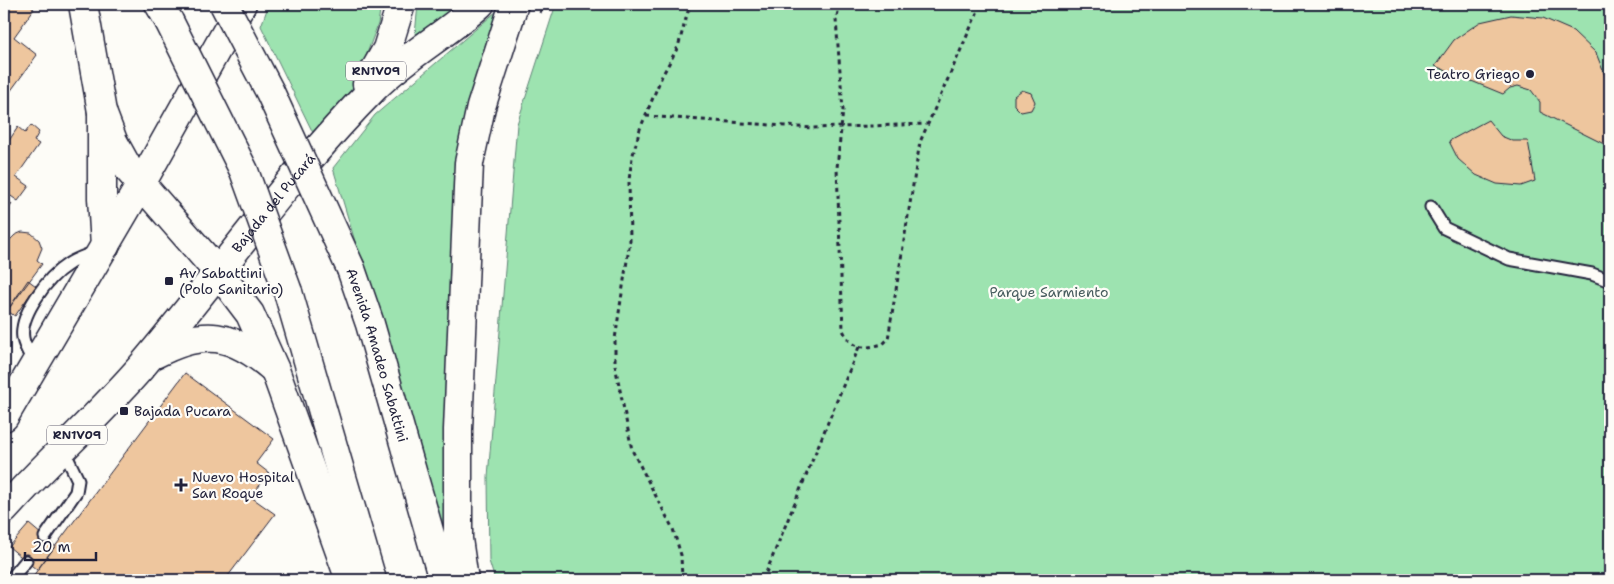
<svg xmlns="http://www.w3.org/2000/svg" width="1614" height="584" font-family="'Shantell Sans',sans-serif">
  <style>
    .green { fill: #9de3b0; stroke: #608276 }
    .building { fill: #eec69e; stroke: #22223b }
    .lines { fill: none; stroke-linecap: round; stroke-linejoin: round }
    .lane-casing { stroke: #22223b; stroke-width: 15 }
    .primary-casing { stroke: #22223b; stroke-width: 31 }
    .path { stroke: #22223b; stroke-width: 3; stroke-dasharray: 4 4; stroke-linecap: butt }
    .lane { stroke: #fdfcf7; stroke-width: 11 }
    .primary { stroke: #fdfcf7; stroke-width: 28 }
    .primary-bridge-casing { stroke: #22223b; stroke-width: 31; stroke-linecap: butt }
    .primary-bridge { stroke: #fdfcf7; stroke-width: 28 }
    .poi-dot { fill: #22223b; stroke: #fdfcf7; stroke-width: 2 }
    .labels { text-anchor: middle; dominant-baseline: central; stroke-width: 4.5; stroke-linejoin: round; paint-order: stroke }
    .shield { fill: #fdfcf7; stroke: #646373; stroke-width: 1 }
    .shield-label { font-size: 12px; font-weight: bold; fill: #22223b }
    .poi-label { font-size: 14px; fill: #22223b; stroke: #fdfcf7; text-anchor: start }
    .street-label { font-size: 14px; fill: #22223b; stroke: #fdfcf7 }
    .park-label { font-size: 14px; fill: #475c5e; stroke: #fdfcf7 }
  </style>
  <rect width="100%" height="100%" fill="#fdfcf7"/>
  <filter id="ink" filterUnits="userSpaceOnUse"><feTurbulence type="fractalNoise" baseFrequency=".02" numOctaves="2"/><feDisplacementMap in="SourceGraphic" scale="10" xChannelSelector="R" yChannelSelector="G"/><feConvolveMatrix kernelMatrix="1 2 1 2 8 2 1 2 1" color-interpolation-filters="sRGB"/></filter>
  <g filter="url(#ink)">
    <path class="green" d="M269,4H381L378,24L354,88L316,139L261,26Z
      M418,4H460L415,35Z
      M556,4H1610V580H495L489,561L488,477L517,124Z
      M504,5L474,99L451,570L423,468L333,168L375,115Z"/>
    <path class="building" d="M4,4H27L34,9L14,37L37,55L4,100Z
      M1511,15L1543,18L1573,31L1596,53L1610,88V127L1606,145L1540,112V102L1531,90L1518,86L1510,88L1503,94L1435,66L1454,40L1480,22Z
      M1022,90L1031,93L1035,102L1031,110L1021,112L1014,105V96Z
      M1488,120L1501,136L1513,141H1528L1535,181L1521,186L1497,184L1476,175L1458,159L1449,141Z
      M31,125L39,132L34,141L39,144L16,177L29,186L18,201L5,192L4,194V148L18,127L25,133Z
      M4,198L12,204L4,216Z
      M22,232L31,233L39,240L42,248L37,260L42,264L4,315V240L6,237L10,240L15,235Z
      M28,280L36,286L15,316L7,311Z
      M185,373L274,439L256,463L269,473L251,497L275,514L225,580H30Z
      M29,524L55,546L37,570L9,547Z"/>
    <g class="lines">
      <defs>
        <path id="lane" d="M1431,207L1444,228L1509,259L1592,274L1610,281
          M34,362C30,355 24,346 23,338C19,315 48,277 67,265C75,259 86,256 95,252
          M45,537L76,492L78,480L63,449
          M10,580L26,561"/>
        <g id="primary">
          <path d="M83,4L102,112V198L105,246"/>
          <path d="M159,4L169,21"/>
          <path d="M367,84L387,49L401,4"/>
          <path d="M102,112L113,141L129,170L218,272L250,314L275,370L350,580"/>
          <path id="s1" d="M351,269L370,324L443,580"/>
          <path d="M288,292L372,580"/>
          <path d="M155,354C204,328 232,333 274,369"/>
          <path d="M4,417L141,184L242,4"/>
          <path id="s2" d="M4,510C48,461 98,417 142,366C220,274 289,174 374,88C406,56 447,34 480,4"/>
          <path d="M464,580L458,539V430L469,163L481,107L514,4"/>
        </g>
      </defs>
      <use href="#lane" class="lane-casing"/>
      <use href="#primary" class="primary-casing"/>
      <path class="path" d="M840,4L836,20L843,110L837,168L843,330C852,350 863,349 883,344L888,339L920,142L981,4
        M540,13L543,4
        M646,116L813,128L927,124
        M682,580L681,555L673,529L632,450L615,365V339L630,241L629,180L632,158L640,129L662,76L678,47L690,4
        M763,580L859,347"/>
      <use href="#lane" class="lane"/>
      <use href="#primary" class="primary"/>
      <defs>
        <path id="primary-bridge" d="M224,4L270,92L351,269
          M169,21L244,171L288,292"/>
      </defs>
      <use href="#primary-bridge" class="primary-bridge-casing"/>
      <use href="#primary-bridge" class="primary-bridge"/>
    </g>
  </g>
  <g class="poi-dot">
    <circle cx="1530" cy="74" r="5"/>
    <rect x="164" y="276" width="10" height="10" rx="2.5"/>
    <rect x="119" y="406" width="10" height="10" rx="2.5"/>
    <path d="M178.5 477.5h5v5h5v5h-5v5h-5v-5h-5v-5h5z"/>
  </g>
  <g class="labels">
    <g class="shield">
      <rect x="346" y="61.5" width="60" height="19" rx="4"/>
      <rect x="47" y="425.5" width="60" height="19" rx="4"/>
    </g>
    <g class="shield-label">
      <text x="376" y="71">RN1V09</text>
      <text x="77" y="435">RN1V09</text>
    </g>
    <g class="poi-label">
      <text x="1520" y="74" text-anchor="end">Teatro Griego</text>
      <text x="179" y="273">Av Sabattini<tspan x="179" dy="16">(Polo Sanitario)</tspan></text>
      <text x="134" y="411">Bajada Pucara</text>
      <text x="192" y="477">Nuevo Hospital<tspan x="192" dy="16">San Roque</tspan></text>
    </g>
    <g class="street-label">
      <text stroke="none"><textPath href="#s2" startOffset="409">Bajada del Pucará</textPath></text>
      <text stroke="none"><textPath href="#s1" startOffset="90">Avenida Amadeo Sabattini</textPath></text>
    </g>
    <g class="park-label">
      <text x="1049" y="292">Parque Sarmiento</text>
    </g>
  </g>
  <rect width="1614" height="584" fill="none" stroke="#fdfcf7" stroke-width="20"/>
  <rect x="10" y="10" width="1594" height="564" fill="none" stroke="#22223b" stroke-width="2" filter="url(#ink)"/>
  <path d="M25 552v8h71v-8" fill="none" stroke="#22223b" stroke-width="2.5"/>
  <text x="32" y="552" font-size="15" fill="#22223b" stroke="#fdfcf7" stroke-width="4" paint-order="stroke">20 m</text>
</svg>
